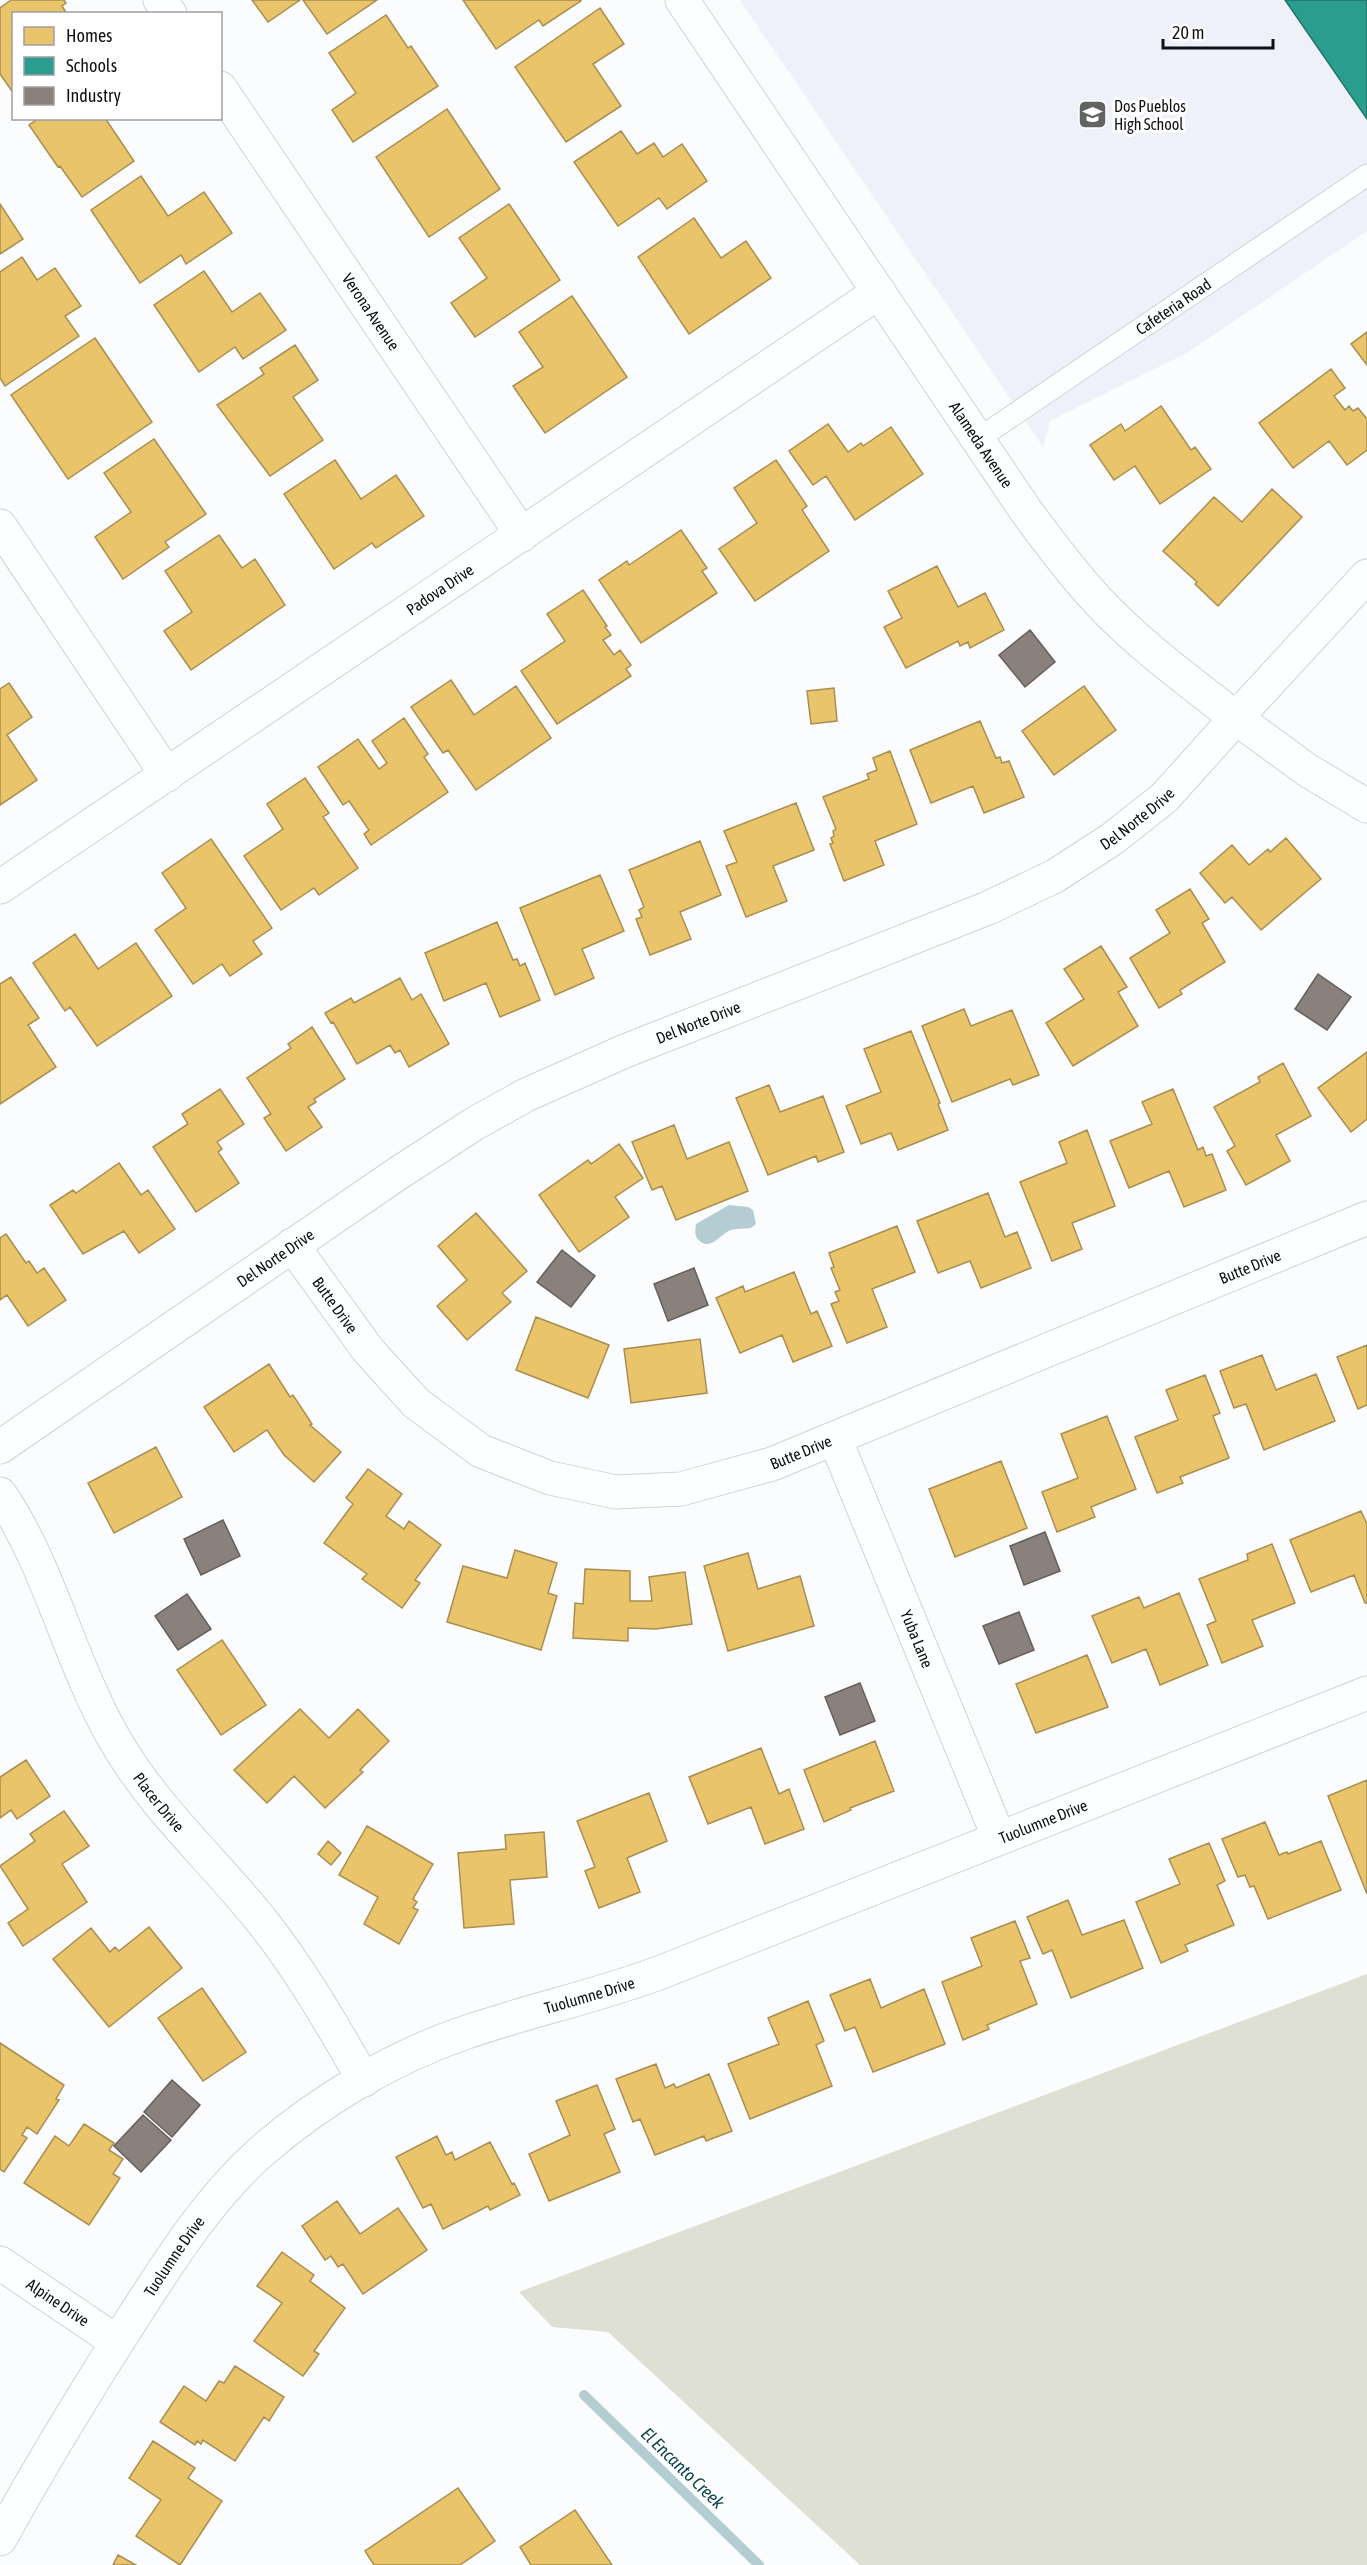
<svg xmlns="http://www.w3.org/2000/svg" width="1367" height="2565" font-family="'Asap Condensed',sans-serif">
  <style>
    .built { fill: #eef1fa }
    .green { fill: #dee0d4 }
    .water { fill: #b3cdd3 }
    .homes { fill: #e9c46a; stroke: #a88e50; stroke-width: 1.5 }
    .schools { fill: #2a9d8f; stroke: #22736a; stroke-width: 1.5 }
    .industry { fill: #8a817c; stroke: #655f5c; stroke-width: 1.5 }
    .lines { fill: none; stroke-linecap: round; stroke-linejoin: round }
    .stream { stroke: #b3cdd3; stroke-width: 10 }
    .service-casing { stroke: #d1d2d5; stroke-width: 23 }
    .minor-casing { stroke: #d1d2d5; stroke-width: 35 }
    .tertiary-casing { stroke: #d1d2d5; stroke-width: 35 }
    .service { stroke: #feffff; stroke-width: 21 }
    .minor { stroke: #feffff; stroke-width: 33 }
    .tertiary { stroke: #feffff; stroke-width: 33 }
    .labels { text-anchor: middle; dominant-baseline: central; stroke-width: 6; stroke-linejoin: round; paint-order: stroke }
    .poi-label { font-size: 16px; fill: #0f1013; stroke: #fff; text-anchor: start }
    .street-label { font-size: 16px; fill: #0f1013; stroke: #fff }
    .water-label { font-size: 18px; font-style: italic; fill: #0c454d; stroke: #fff }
  </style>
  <rect width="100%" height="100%" fill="#fbfcfe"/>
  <path class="built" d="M740,0H1367V231L1187,353L1050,421L1043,447Z"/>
  <path class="green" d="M1367,1974V2565H860L608,2332L552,2327L519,2292Z"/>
  <path class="water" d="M729,1205L748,1207L753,1210L756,1224L751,1228C745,1229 737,1228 731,1230C721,1233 712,1250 701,1242C694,1238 695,1231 696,1224Z"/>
  <path class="homes" d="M11,0H64L66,3L62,6L67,14H14V94L0,74V8Z
    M252,0H300L268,22Z
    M303,0H377L327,34Z
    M463,0H580L581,1L543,26L539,20L496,49Z
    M600,8L624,44L593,64L621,106L566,142L515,67Z
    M386,15L408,48L411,46L438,86L353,142L332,110L356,93L329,53Z
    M447,109L500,189L429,237L376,157Z
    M39,118H105L134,161L82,197L60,166L58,167L29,125Z
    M621,131L637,154L654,143L663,157L682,144L707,181L667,209L659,198L618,226L574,162Z
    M141,176L168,216L204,192L232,233L186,264L181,255L140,283L91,210Z
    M0,204L23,239L0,254Z
    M509,204L560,280L475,337L451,303L487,278L459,238Z
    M694,218L721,258L746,241L771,278L689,334L638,257Z
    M22,257L37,280L55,268L81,306L65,316L79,336L5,386L0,378V272Z
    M204,271L232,312L260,293L286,330L243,359L235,347L199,372L154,305Z
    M572,296L627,377L545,433L513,386L543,367L519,332Z
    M1367,332V365L1351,344Z
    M95,338L152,422L68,479L11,395Z
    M295,345L318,380L293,397L323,440L270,476L217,405L264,374L260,368Z
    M1331,369L1345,388L1334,396L1345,410L1349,406L1353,411L1358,408L1367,419V450L1347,465L1329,441L1293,468L1259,423Z
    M1161,406L1191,450L1195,447L1211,469L1160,504L1135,466L1114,480L1090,445L1121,424L1125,431Z
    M828,424L848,452L861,443L863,446L891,427L923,474L855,520L826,476L813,485L789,451Z
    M154,439L206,514L165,542L169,547L123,579L95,537L131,512L104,473Z
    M335,460L361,499L396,475L424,516L376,548L372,543L334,569L284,494Z
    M776,460L807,506L802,510L829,551L755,601L719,549L757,523L734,488Z
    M1272,489L1302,517L1218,606L1195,584L1197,582L1163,551L1214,497L1242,522Z
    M681,530L707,568L702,571L717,593L641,643L599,580L627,561L629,565Z
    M219,535L242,568L255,559L285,605L191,670L164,631L192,612L165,571Z
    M937,566L958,607L985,593L1004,630L970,648L968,642L960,646L958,641L906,668L884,627L902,618L888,591Z
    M583,590L607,626L605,627L611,635L603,640L614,655L620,650L631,665L626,669L631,676L557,724L521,671L565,641L547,614Z
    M451,680L474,715L516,686L551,738L476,790L448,750L443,753L411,707Z
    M9,683L32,717L7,735L37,780L0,805V689Z
    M1084,686L1116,730L1054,775L1022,731Z
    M834,688L837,721L811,724L807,691Z
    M404,718L428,754L424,757L448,792L371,845L364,834L369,830L349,801L343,805L318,767L358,739L379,769L387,763L372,741Z
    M980,721L996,758L1000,757L1002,763L1009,761L1024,797L984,813L973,786L931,803L910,750Z
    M890,751L917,824L875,841L884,865L844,881L830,844L833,843L831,838L834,836L833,831L836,829L823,797L869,779L867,774L877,770L873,758Z
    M305,778L329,813L323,817L358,868L319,895L314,888L281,910L244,856L283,829L267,804Z
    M796,803L814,850L773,866L787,901L746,917L726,866L737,862L724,831Z
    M1286,838L1321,879L1261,930L1232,897L1225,903L1200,873L1232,845L1249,865L1268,849L1270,852Z
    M211,839L272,928L253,941L262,954L230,976L222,964L193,984L155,930L186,908L162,873Z
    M700,841L721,895L680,912L691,939L650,955L636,919L642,917L639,910L644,907L629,870Z
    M600,875L624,931L582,949L594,978L555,995L520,908Z
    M1190,889L1209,919L1202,923L1225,962L1180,990L1182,994L1159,1008L1130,958L1170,933L1156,910Z
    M497,922L513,960L517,959L520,966L525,963L540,1000L500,1017L486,983L444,1001L425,953Z
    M75,934L98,969L136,943L172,996L97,1046L70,1007L65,1011L33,963Z
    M1101,946L1127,987L1118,992L1138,1026L1073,1066L1046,1023L1084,999L1064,969Z
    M11,977L39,1018L28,1025L56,1067L0,1104V984Z
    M400,978L412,1000L421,994L449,1044L409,1067L400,1050L395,1053L390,1045L357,1064L333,1022L331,1023L325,1013L351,998L354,1003Z
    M964,1009L971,1026L1012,1010L1039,1075L1013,1085L1010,1079L952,1102L922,1026Z
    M312,1027L345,1079L314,1099L316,1102L308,1107L322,1127L286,1151L264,1118L271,1114L247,1078L291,1048L288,1044Z
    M911,1031L940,1103L938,1104L948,1130L898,1150L891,1133L861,1144L846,1106L881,1092L864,1049Z
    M1367,1052V1119L1351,1132L1318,1088Z
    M1283,1063L1311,1116L1276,1135L1290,1161L1246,1185L1227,1151L1235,1146L1214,1107L1260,1082L1258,1077Z
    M769,1085L780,1112L823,1096L844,1152L818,1162L816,1156L768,1175L736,1098Z
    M220,1089L244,1124L217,1142L222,1149L218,1152L239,1183L196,1212L153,1147L188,1124L182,1114Z
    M1173,1089L1198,1150L1203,1147L1206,1156L1212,1154L1226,1190L1184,1207L1169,1171L1129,1188L1110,1141L1152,1124L1142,1102Z
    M674,1125L687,1159L729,1142L748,1191L676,1220L662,1186L652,1190L632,1142Z
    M1087,1130L1115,1206L1072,1223L1082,1249L1052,1261L1020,1182L1067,1163L1059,1142Z
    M619,1144L643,1178L615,1197L629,1217L579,1252L539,1195L588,1160L591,1164Z
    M119,1163L141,1195L148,1190L175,1229L139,1253L124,1231L83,1254L50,1205L73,1190L76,1193Z
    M988,1193L1005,1237L1017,1232L1031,1268L981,1288L970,1261L938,1273L917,1221Z
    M476,1213L527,1271L502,1293L511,1302L467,1340L437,1306L467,1280L438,1246Z
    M897,1226L915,1272L872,1289L887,1327L847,1343L831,1304L839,1301L835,1292L840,1290L831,1268L834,1267L829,1253Z
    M6,1234L26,1263L29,1261L37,1273L44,1268L66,1300L28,1326L7,1295L0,1300V1238Z
    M794,1272L811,1314L817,1311L832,1346L793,1362L782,1335L740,1353L716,1298L743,1286L745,1292Z
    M536,1317L609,1345L588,1398L516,1370Z
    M700,1339L707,1393L631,1403L624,1349Z
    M1367,1345V1405L1358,1409L1337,1357Z
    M1262,1355L1276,1390L1316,1374L1335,1421L1264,1450L1246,1404L1234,1408L1220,1371Z
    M269,1364L290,1397L293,1395L312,1424L310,1425L341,1452L314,1482L284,1455L267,1430L234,1452L204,1407Z
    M1205,1375L1220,1413L1213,1416L1229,1458L1180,1477L1183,1483L1157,1493L1135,1437L1178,1420L1166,1390Z
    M1107,1416L1136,1489L1091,1507L1095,1517L1057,1532L1042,1492L1078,1478L1061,1434Z
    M156,1447L182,1497L114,1533L88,1483Z
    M1001,1461L1027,1528L955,1557L929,1489Z
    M368,1469L402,1494L386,1516L404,1529L409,1521L441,1545L415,1580L420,1583L402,1608L362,1579L367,1574L324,1543L353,1504L346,1498Z
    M1361,1511L1367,1524V1603H1365L1354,1575L1311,1592L1290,1540Z
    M1272,1544L1295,1603L1252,1620L1263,1646L1222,1663L1207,1625L1216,1621L1199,1579L1248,1560L1247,1554Z
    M515,1550L557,1563L548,1593L557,1596L541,1650L447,1622L463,1566L507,1578Z
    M748,1553L758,1589L800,1576L814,1626L728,1651L704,1566Z
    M585,1569L630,1571V1601H652L649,1577L685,1572L692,1624L656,1629L628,1628V1641L573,1638L575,1603L583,1604Z
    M1179,1593L1208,1665L1160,1685L1146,1649L1112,1663L1092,1616L1139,1597L1144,1608Z
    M222,1640L266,1705L221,1735L177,1670Z
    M1087,1655L1108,1707L1036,1733L1016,1684Z
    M300,1709L329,1738L358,1709L389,1741L360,1770L363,1772L325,1808L294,1776L267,1803L234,1770Z
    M875,1741L894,1791L850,1808L851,1810L824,1822L804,1770Z
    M761,1748L779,1794L789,1789L804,1829L765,1844L751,1807L708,1824L689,1777Z
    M26,1760L50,1796L17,1819L11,1810L0,1818V1777Z
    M1367,1780V1894L1328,1796Z
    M649,1793L667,1841L627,1858L640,1892L599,1908L585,1871L595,1867L577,1821Z
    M64,1811L89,1846L62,1864L87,1902L23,1946L8,1923L28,1909L0,1866L35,1841L30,1834Z
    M1265,1822L1279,1855L1287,1852L1288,1854L1321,1841L1341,1890L1268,1919L1254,1886L1250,1887L1245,1875L1238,1877L1222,1839Z
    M367,1826L433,1864L413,1899L417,1902L413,1908L418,1910L399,1944L364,1924L378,1897L339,1875Z
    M544,1832L547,1877L510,1880L514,1924L464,1928L458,1853L506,1849L505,1835Z
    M328,1841L341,1853L331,1865L318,1854Z
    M1209,1843L1225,1881L1217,1885L1234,1925L1185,1945L1188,1951L1161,1963L1136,1902L1180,1884L1169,1859Z
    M1068,1900L1082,1935L1124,1920L1143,1968L1071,1998L1052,1950L1043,1954L1027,1917Z
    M1015,1921L1030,1958L1020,1961L1037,2004L987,2025L989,2029L963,2040L942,1982L982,1966L971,1938Z
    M149,1927L182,1968L109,2027L53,1959L91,1928L110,1952L115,1947L119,1951Z
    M870,1979L881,2008L924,1989L945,2044L873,2072L855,2027L845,2031L830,1995Z
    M202,1988L246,2052L203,2081L158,2018Z
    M808,2001L824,2041L816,2045L832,2086L750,2119L728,2064L779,2044L768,2018Z
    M0,2043L64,2085L56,2099L59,2100L37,2134L27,2127L22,2135L27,2138L4,2172L0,2169Z
    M656,2064L665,2088L674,2084L676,2088L709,2074L732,2131L706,2141L704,2136L655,2155L640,2119L633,2122L616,2079Z
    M597,2085L615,2129L604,2134L620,2172L549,2201L529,2154L570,2135L556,2101Z
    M84,2124L114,2143L109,2150L123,2159L113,2174L120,2178L89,2225L24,2183L55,2136L69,2146Z
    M437,2136L446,2155L452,2152L455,2160L490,2142L512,2184L514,2183L520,2195L490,2210L488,2206L443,2229L431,2204L423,2208L396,2157Z
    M337,2201L360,2234L398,2208L427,2250L363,2294L343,2264L338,2267L331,2256L325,2260L302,2226Z
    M282,2252L314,2275L310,2281L345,2308L314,2351L319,2354L303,2376L254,2341L282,2303L257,2286Z
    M235,2366L284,2397L269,2421L264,2417L235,2461L203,2440L201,2444L197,2441L195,2445L160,2422L184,2386L206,2401L219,2381L224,2383Z
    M153,2441L195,2468L188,2478L222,2501L180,2565L136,2536L161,2500L129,2478Z
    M458,2488L495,2541L460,2565H374L365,2551Z
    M575,2510L612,2565H531L520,2547Z
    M118,2555L136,2565H113Z"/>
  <path class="schools" d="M1285,0H1367V119Z"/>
  <path class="industry" d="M1030,630L1055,662L1025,687L999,655Z
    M1318,974L1351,997L1327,1030L1295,1009Z
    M562,1250L595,1276L571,1307L537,1282Z
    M694,1268L708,1305L668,1321L654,1284Z
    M223,1520L240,1556L201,1575L184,1539Z
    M1045,1532L1060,1571L1024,1585L1010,1546Z
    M187,1594L211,1629L178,1650L155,1616Z
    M1019,1612L1034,1650L999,1664L983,1626Z
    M860,1683L875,1721L840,1735L825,1697Z
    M172,2080L200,2105L172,2137L144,2112Z
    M143,2115L171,2140L141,2172L114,2146Z"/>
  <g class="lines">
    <path class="stream" d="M584,2395L759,2565"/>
    <defs>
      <g id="service">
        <path id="s1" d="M978,439L1367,175"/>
      </g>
      <g id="minor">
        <path d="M160,0L170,14"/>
        <path id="s2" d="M220,88L522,535"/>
        <path d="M0,526L167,775"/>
        <path id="s3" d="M0,887L879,292"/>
        <path id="s4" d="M292,1245L368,1350L416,1403L481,1451L550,1478L616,1492L681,1489L772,1464L1367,1218"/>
        <path id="s5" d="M835,1439L999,1838"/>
        <path id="s6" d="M0,1447L397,1174L474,1124L526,1095L625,1051L988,908L1055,876L1112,839L1164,798L1236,718L1307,770L1367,806"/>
        <path id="s7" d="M0,1494C50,1567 70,1663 115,1740C154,1808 213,1860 261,1920C301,1970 332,2025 364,2080"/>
        <path id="s8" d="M0,2263L117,2342"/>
        <path id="s9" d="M0,2539C42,2463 87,2389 134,2316C172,2257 209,2198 262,2151C318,2102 393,2057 464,2033C530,2010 599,1996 664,1971C899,1879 1133,1785 1367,1693"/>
      </g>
      <g id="tertiary">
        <path id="s10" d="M682,0L1026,511C1049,542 1072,573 1098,601C1139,645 1189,681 1236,718L1367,576"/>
      </g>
    </defs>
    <use href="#service" class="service-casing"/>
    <use href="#minor" class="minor-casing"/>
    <use href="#tertiary" class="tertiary-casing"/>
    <use href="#service" class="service"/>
    <use href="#minor" class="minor"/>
    <use href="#tertiary" class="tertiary"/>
  </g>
  <defs>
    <symbol id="school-square" viewBox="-11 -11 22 22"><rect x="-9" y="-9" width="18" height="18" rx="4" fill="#626365" stroke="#fff"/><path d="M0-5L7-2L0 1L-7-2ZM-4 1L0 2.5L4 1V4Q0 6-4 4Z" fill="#fff"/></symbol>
  </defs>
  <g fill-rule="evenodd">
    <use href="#school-square" x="1076" y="98" width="33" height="33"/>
  </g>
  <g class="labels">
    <g class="poi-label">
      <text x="1114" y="106">Dos Pueblos<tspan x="1114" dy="18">High School</tspan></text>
    </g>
    <g class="street-label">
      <text stroke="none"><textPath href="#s1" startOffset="236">Cafeteria Road</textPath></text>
      <text stroke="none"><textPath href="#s2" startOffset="270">Verona Avenue</textPath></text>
      <text stroke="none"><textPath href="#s10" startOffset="536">Alameda Avenue</textPath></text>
      <text stroke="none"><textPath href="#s3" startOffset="531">Padova Drive</textPath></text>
      <text stroke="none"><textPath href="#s6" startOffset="1306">Del Norte Drive</textPath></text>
      <text stroke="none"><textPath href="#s6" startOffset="820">Del Norte Drive</textPath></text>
      <text stroke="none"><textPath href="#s6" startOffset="334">Del Norte Drive</textPath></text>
      <text stroke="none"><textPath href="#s4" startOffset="1100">Butte Drive</textPath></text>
      <text stroke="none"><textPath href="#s4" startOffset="74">Butte Drive</textPath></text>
      <text stroke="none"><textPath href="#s4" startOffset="614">Butte Drive</textPath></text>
      <text stroke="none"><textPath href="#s5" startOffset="216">Yuba Lane</textPath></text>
      <text stroke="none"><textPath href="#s7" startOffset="348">Placer Drive</textPath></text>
      <text stroke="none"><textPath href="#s9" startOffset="1322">Tuolumne Drive</textPath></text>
      <text stroke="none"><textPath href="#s9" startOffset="836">Tuolumne Drive</textPath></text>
      <text stroke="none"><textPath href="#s9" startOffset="332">Tuolumne Drive</textPath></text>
      <text stroke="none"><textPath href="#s8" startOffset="70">Alpine Drive</textPath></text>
    </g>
    <g class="water-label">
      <text transform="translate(683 2468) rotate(44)">El Encanto Creek</text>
    </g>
  </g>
  <rect x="12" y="12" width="210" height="108" fill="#ffffff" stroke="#9f9fa1" stroke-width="1.5"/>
  <rect x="24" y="27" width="30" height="18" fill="#e9c46a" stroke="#9f9fa1" stroke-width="1.5"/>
  <text x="66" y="42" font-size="18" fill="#0f1013">Homes</text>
  <rect x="24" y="57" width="30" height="18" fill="#2a9d8f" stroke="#9f9fa1" stroke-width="1.5"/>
  <text x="66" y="72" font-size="18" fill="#0f1013">Schools</text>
  <rect x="24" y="87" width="30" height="18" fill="#8a817c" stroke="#9f9fa1" stroke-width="1.5"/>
  <text x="66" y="102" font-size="18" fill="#0f1013">Industry</text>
  <path d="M1163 39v9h110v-9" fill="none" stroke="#0f1013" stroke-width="3"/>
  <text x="1172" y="39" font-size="18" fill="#0f1013" stroke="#ffffff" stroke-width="4.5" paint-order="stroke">20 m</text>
</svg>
